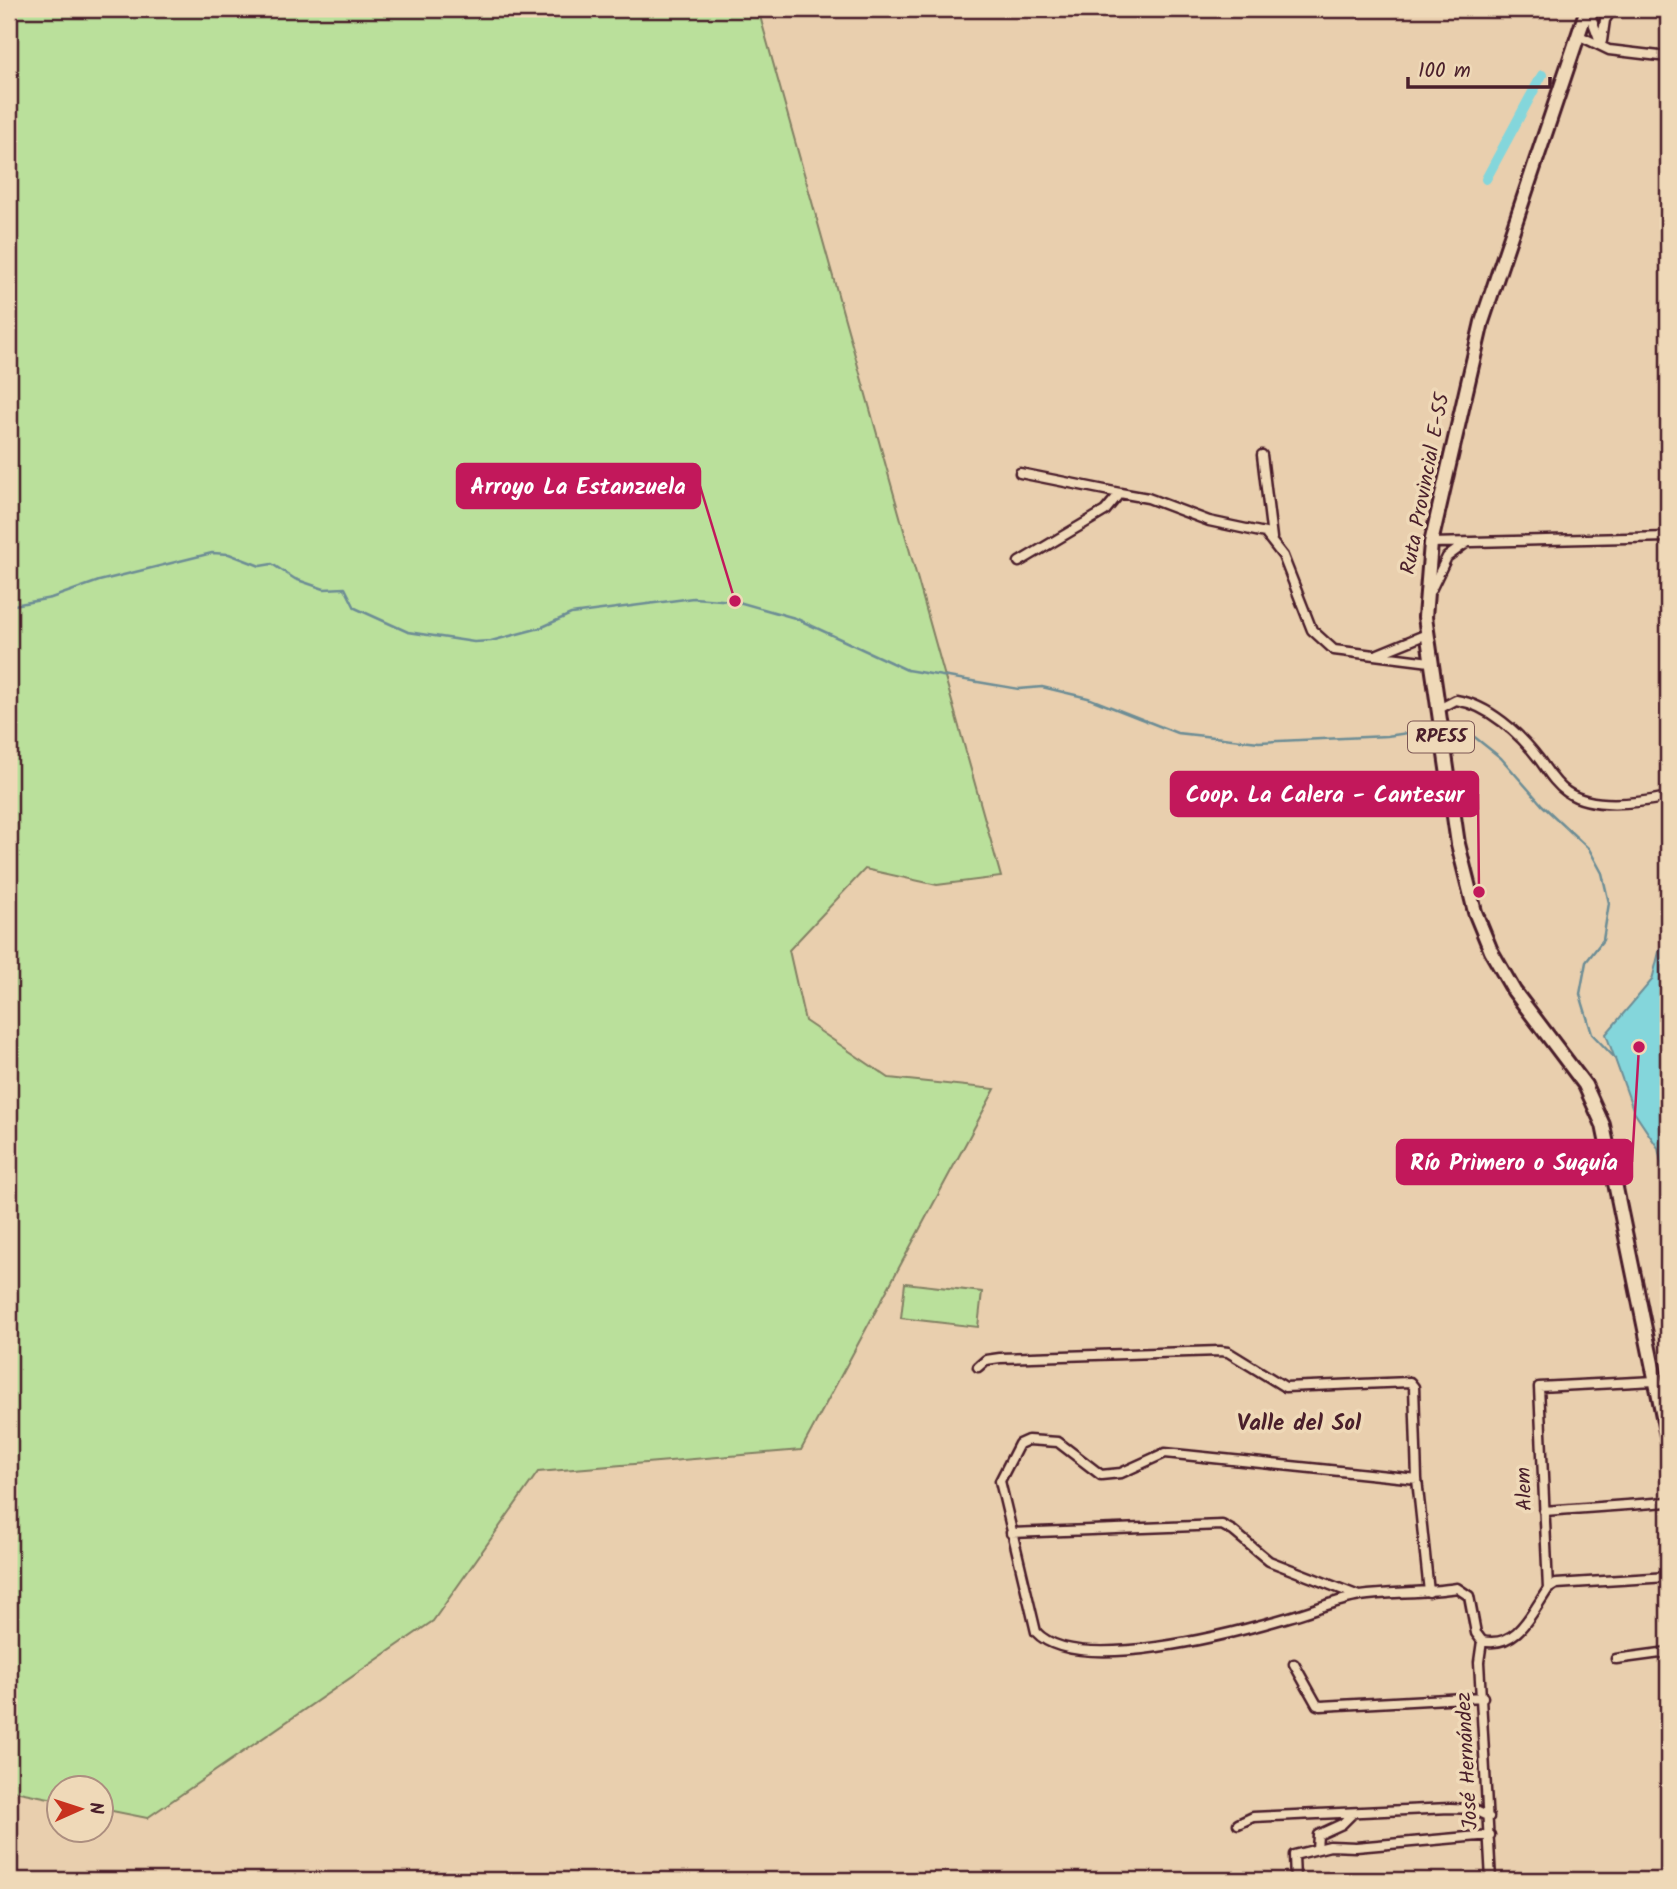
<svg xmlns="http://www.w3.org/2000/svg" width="1677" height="1889" font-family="Kalam,sans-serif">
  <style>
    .green { fill: #bae09b; stroke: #828063; stroke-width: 2 }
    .water { fill: #84d6db; stroke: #6d8d95; stroke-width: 2 }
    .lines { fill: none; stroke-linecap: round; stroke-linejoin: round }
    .stream { stroke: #6d8d95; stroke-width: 2.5 }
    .canal { stroke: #84d6db; stroke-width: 10 }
    .minor-casing { stroke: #4a1f2b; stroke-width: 13 }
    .primary-casing { stroke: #4a1f2b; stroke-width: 18 }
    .minor { stroke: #efd9b8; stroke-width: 8 }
    .primary { stroke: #efd9b8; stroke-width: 12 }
    .labels { text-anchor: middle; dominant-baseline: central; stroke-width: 7; stroke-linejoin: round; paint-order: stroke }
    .shield { fill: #efd9b8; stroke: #7c5755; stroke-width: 2 }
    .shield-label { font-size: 19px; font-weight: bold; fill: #4a1f2b }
    .street-label { font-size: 21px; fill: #4a1f2b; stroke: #efd9b8 }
    .neighbourhood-label { font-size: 23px; font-weight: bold; fill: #4a1f2b; stroke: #efd9b8 }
    .leader { fill: none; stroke: #c2185b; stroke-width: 2.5 }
    .callout-dot { fill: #c2185b; stroke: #efd9b8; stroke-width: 2.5 }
    .callout { fill: #c2185b; stroke: #c2185b; stroke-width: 2.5 }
    .callout-label { font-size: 23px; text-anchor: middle; font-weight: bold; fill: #fff }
  </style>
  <rect width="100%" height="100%" fill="#e9cfae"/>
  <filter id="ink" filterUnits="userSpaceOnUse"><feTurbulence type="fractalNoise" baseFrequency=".0143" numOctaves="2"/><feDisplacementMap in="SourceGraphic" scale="14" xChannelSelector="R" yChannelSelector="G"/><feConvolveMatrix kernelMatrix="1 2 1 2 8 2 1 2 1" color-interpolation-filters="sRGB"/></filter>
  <g filter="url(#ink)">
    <path class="green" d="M9,9H758L1001,877L937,885L865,869L789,950L805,1021L889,1078L995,1089L801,1450L538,1472L433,1621L147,1818L102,1809V1787H60L59,1800L9,1790Z
      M905,1283L982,1292L978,1327L901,1318Z"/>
    <path class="water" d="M1668,934V1196L1658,1148L1634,1112L1606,1034L1652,980L1659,952Z"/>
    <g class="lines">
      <path class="stream" d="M9,606L51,598L99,581L212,553L229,554L260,566L272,564L295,579L324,589L345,588L355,608L408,632L474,642L491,641L540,628L571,614L693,598L735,601L795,618L907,670L1019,689L1042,687L1088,698L1177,733L1259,742L1387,736L1428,730
        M1446,728L1467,731L1501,758L1542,805L1589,849L1602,873L1609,903L1603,940L1586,962L1580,994L1592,1034L1615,1058"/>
      <path class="canal" d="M1486,179L1542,75"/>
      <defs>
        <path id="minor" d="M1588,9L1601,44
          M1578,35L1609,50L1668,57
          M1602,41L1605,20L1612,9
          M1262,455L1272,538
          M1020,473L1120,493
          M1431,543L1668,537
          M1019,562L1105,511L1120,493L1148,498L1209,521L1265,533L1283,556L1312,630L1334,650L1430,662
          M1431,590L1447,557L1466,543
          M1378,654L1427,634
          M1437,710L1456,700C1489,705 1520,734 1539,759C1547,770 1555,784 1567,792C1593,810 1639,803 1668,797
          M978,1367L986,1360L1000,1358L1220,1351L1228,1352L1285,1387L1410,1382L1414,1387L1417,1479L1429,1592
          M1417,1479L1165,1453L1121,1473L1101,1475L1058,1442L1028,1440L1019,1444L1000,1481L1036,1632C1076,1676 1235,1633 1289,1617C1312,1611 1336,1600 1360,1596C1392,1592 1425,1593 1457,1588L1469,1596L1476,1633L1482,1641C1517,1649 1531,1614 1548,1589L1556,1584L1668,1577
          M1544,1511L1668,1502
          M1011,1533L1222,1525L1233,1531L1269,1561L1359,1596
          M1548,1589L1539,1387L1655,1381
          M1482,1641L1479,1662L1491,1880
          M1616,1659L1668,1652
          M1294,1664L1317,1705L1321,1706L1483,1697
          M1238,1824L1253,1817L1450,1808L1472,1809L1489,1817
          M1317,1849L1318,1835L1342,1824L1353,1813
          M1295,1880L1294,1855L1330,1846L1356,1847L1490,1835"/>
        <path id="primary" d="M1587,9L1482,322L1431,543L1425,617L1458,844L1475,912L1491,951L1514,991L1585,1085L1603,1125L1668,1441"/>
      </defs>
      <use href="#minor" class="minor-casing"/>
      <use href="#primary" class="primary-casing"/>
      <use href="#minor" class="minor"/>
      <use href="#primary" class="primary"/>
    </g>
  </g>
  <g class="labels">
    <rect class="shield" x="1408" y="721.5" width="66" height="31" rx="5"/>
    <g class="shield-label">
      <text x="1441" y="737">RPE55</text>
    </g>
    <g class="street-label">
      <text transform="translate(1426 484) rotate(-79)">Ruta Provincial E-55</text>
      <text transform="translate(1525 1489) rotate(-92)">Alem</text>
      <text transform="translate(1468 1761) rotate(-93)">José Hernández</text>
    </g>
    <g class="neighbourhood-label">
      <text x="1299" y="1424">Valle del Sol</text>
    </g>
  </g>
  <path class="leader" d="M735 601L700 486M1479 892L1478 794M1639 1047L1632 1162"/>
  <g class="callout-dot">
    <circle cx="735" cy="601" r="7"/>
    <circle cx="1479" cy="892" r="7"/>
    <circle cx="1639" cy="1047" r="7"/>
  </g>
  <g class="callout">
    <rect x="457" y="464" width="243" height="44" rx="7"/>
    <rect x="1171" y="772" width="307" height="44" rx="7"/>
    <rect x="1397" y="1140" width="235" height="44" rx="7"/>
  </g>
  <g class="callout-label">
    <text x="578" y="494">Arroyo La Estanzuela</text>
    <text x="1325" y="802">Coop. La Calera - Cantesur</text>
    <text x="1514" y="1170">Río Primero o Suquía</text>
  </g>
  <rect width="1677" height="1889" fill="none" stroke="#efd9b8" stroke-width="35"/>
  <rect x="18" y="18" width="1642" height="1854" fill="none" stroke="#4a1f2b" stroke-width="2.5" filter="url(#ink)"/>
  <g transform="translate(80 1809) rotate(87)"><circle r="33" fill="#efd9b8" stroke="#ad8f80" stroke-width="2"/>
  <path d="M0-5L12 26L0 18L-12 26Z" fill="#c8321e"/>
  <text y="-10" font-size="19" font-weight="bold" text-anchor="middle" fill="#4a1f2b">N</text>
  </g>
  <path d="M1408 77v10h142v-10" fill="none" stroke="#4a1f2b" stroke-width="3.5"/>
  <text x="1418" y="77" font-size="21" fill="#4a1f2b" stroke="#efd9b8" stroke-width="5" paint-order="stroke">100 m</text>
</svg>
